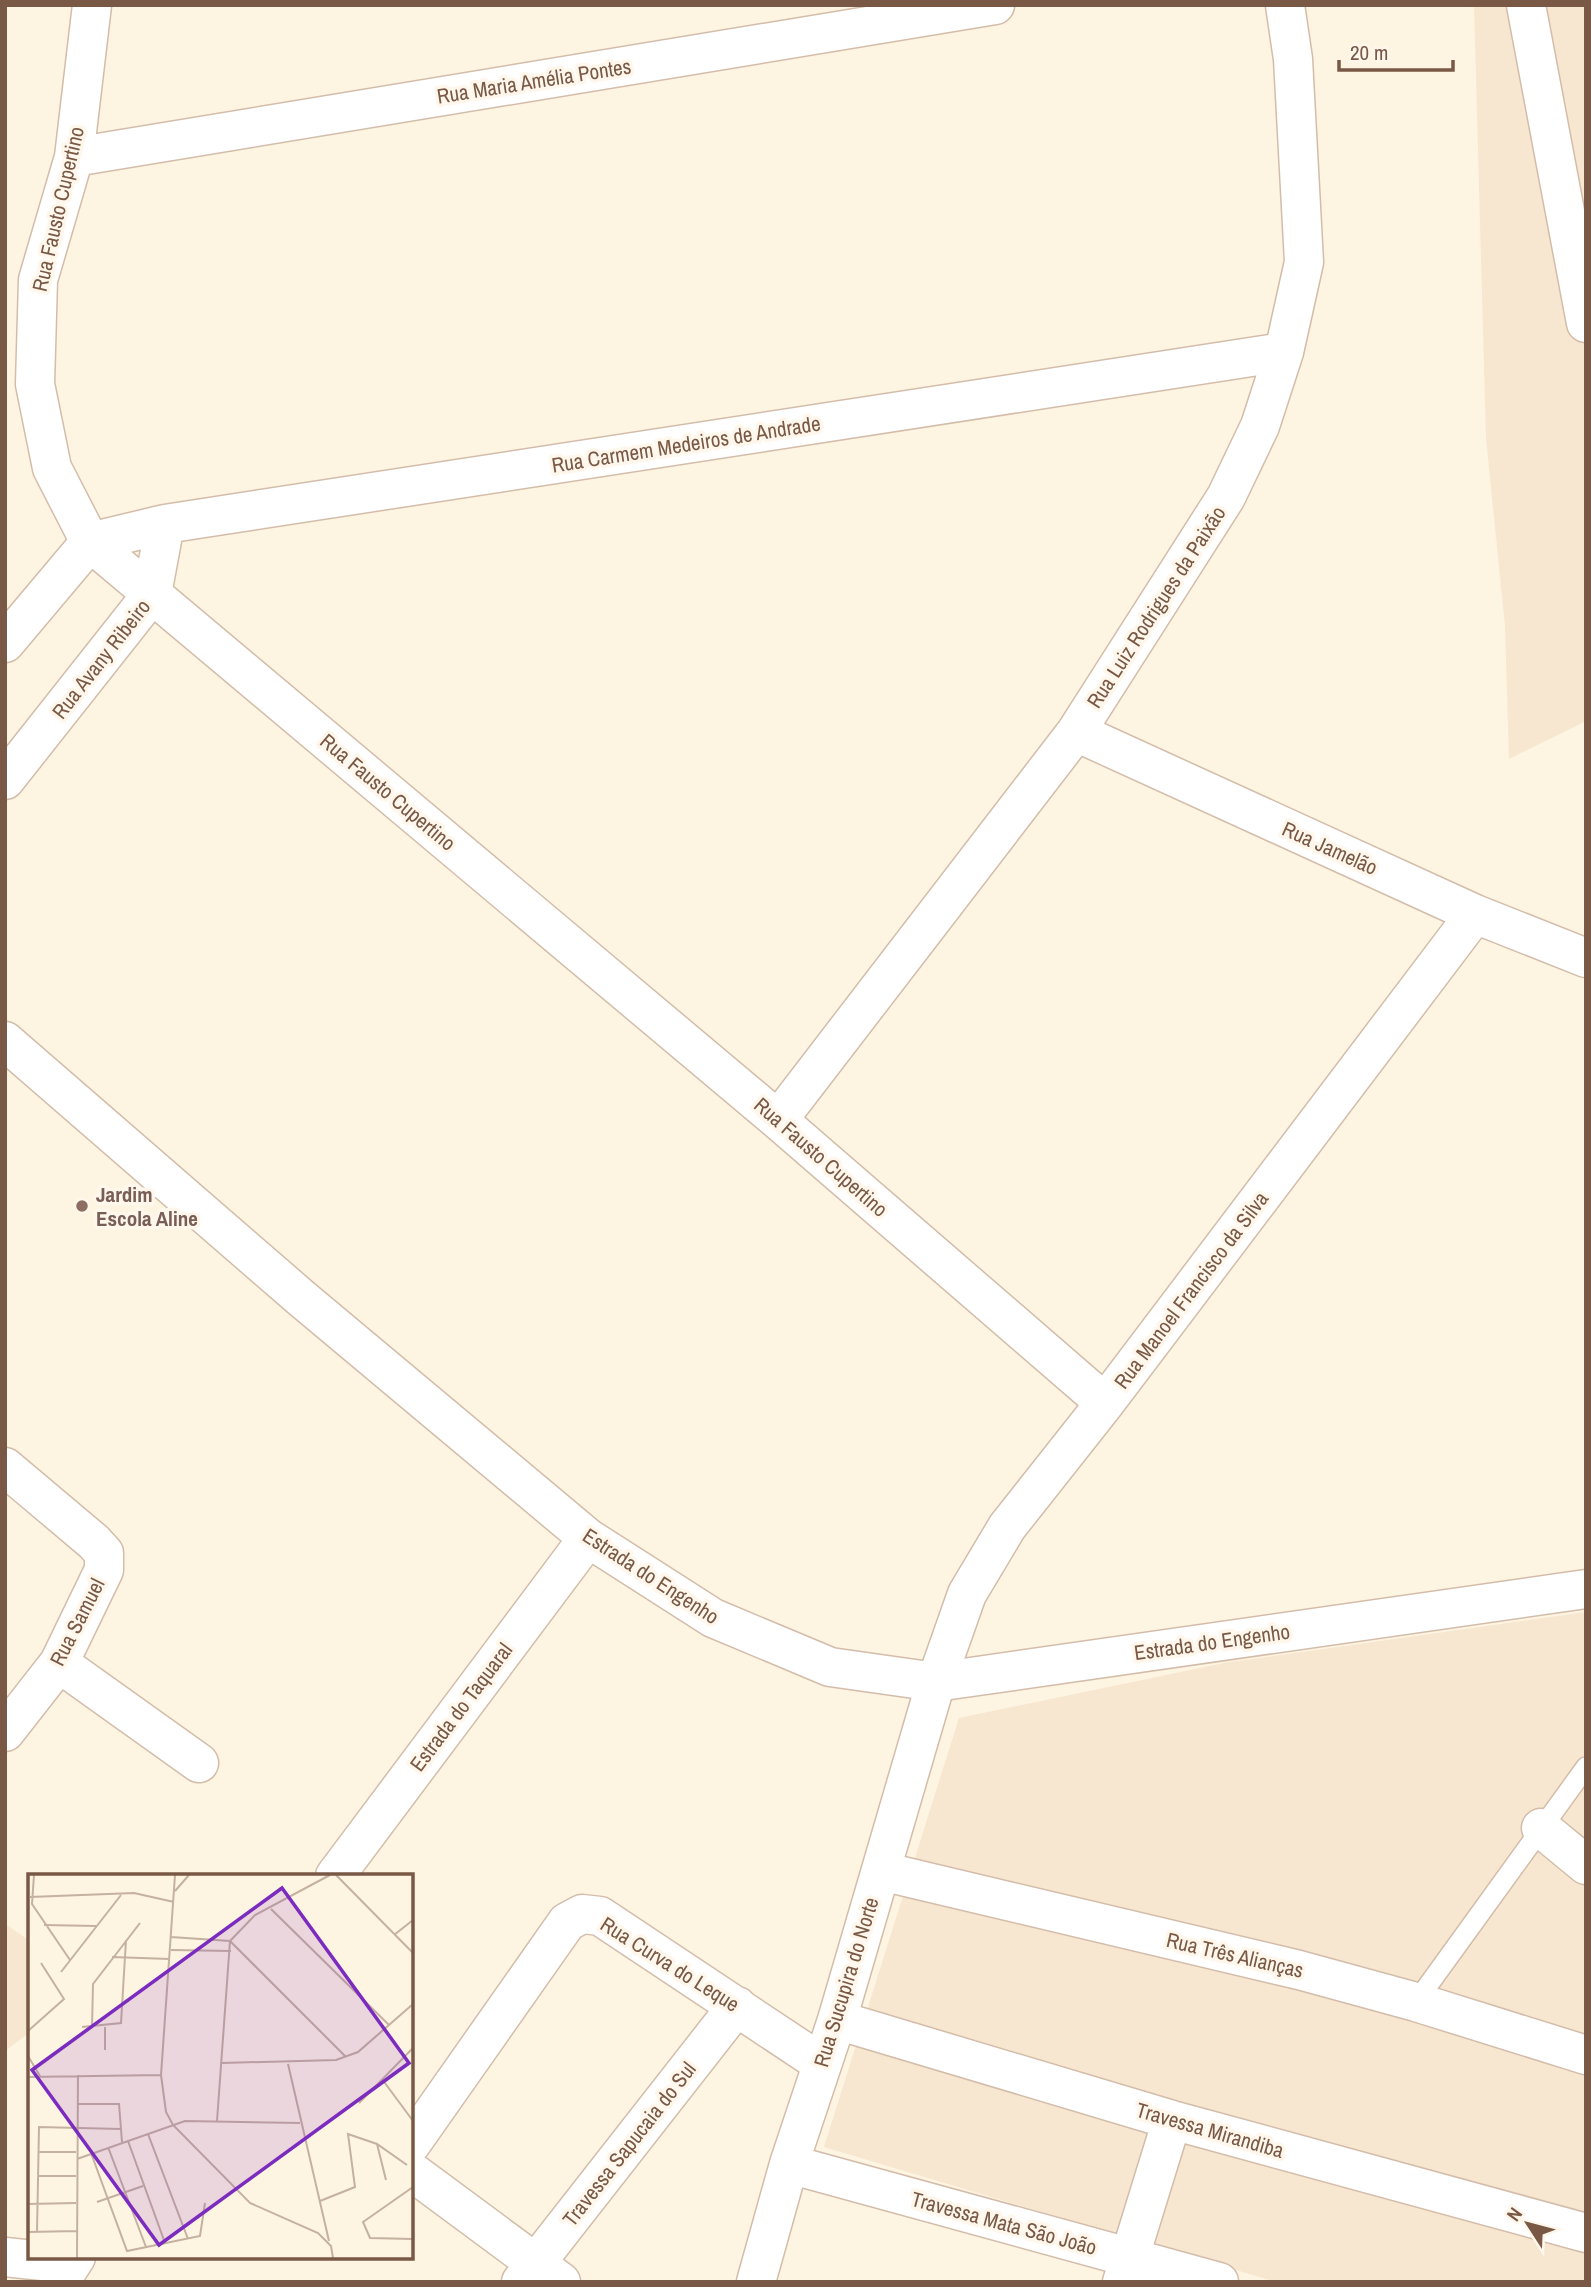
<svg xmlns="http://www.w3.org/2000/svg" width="1591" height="2287" font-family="'Archivo Narrow',sans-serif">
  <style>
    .residential { fill: #f7e6d0 }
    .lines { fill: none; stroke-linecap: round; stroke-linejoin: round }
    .service-casing { stroke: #d3bdaa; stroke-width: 22 }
    .minor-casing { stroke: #d3bdaa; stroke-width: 41 }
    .tertiary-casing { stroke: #d3bdaa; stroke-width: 41 }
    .service { stroke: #fff; stroke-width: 19 }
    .minor { stroke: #fff; stroke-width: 38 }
    .tertiary { stroke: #fff; stroke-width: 38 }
    .education-dot { fill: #8d6e63; stroke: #fff7eb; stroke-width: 2.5 }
    .labels { text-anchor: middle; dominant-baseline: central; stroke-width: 7; stroke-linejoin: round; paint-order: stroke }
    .street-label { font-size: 21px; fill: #795946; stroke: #fff7eb }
    .education-label { font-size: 21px; font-weight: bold; fill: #785e54; stroke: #fff7eb; text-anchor: start }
    .inset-road { fill: none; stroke: #c5b19f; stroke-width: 2 }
    .view { fill: #7b2cbf; fill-opacity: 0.15; stroke: #7b2cbf; stroke-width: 3.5 }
    .inset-edge { fill: none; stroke: #795946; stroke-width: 3.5 }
  </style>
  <rect width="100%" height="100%" fill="#fef4e2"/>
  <path class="residential" d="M1474,5H1586V721L1509,759L1505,626L1486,438Z
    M1586,1612V2282H1276L824,2147L959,1718L1224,1663Z
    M5,1924L30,1941V2032L5,2051Z"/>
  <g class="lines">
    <defs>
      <path id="service" d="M1416,2002L1586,1767"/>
      <path id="minor" d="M92,5L74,157L38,280L35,384L52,468L90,542L778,1120L1105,1403
        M1526,5L1586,323
        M74,157L995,5
        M5,643L90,542L165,524L1284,352
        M1076,732L1475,914L1586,958
        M5,780L152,594L165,524
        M778,1120L1076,732L1226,497L1260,426L1284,352L1304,262L1293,59L1285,5
        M5,1467L94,1542L104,1553V1570L59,1663L5,1732
        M59,1663L199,1763
        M1541,1828L1586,1865
        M881,1871L1299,1970L1416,2002L1586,2055
        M837,2020L1172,2120L1586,2233
        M411,2144L567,1922L582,1914L600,1916L821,2063
        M789,2164L1219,2282
        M411,2171L561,2282
        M5,2257L71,2264
        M521,2282L737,2006
        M756,2282L789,2164L837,2020L936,1682L967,1594L1007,1527L1105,1403L1475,914
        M1122,2282L1172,2120"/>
      <path id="tertiary" d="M5,1041L300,1297L588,1538L713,1618L830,1667L936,1682L1586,1589
        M335,1876L588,1538
        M60,2282L76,2257"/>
    </defs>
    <use href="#service" class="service-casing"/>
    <use href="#minor" class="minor-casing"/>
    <use href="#tertiary" class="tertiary-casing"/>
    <use href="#service" class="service"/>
    <use href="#minor" class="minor"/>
    <use href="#tertiary" class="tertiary"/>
  </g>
  <circle class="education-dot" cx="82" cy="1206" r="7"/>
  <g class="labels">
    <g class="street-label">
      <text transform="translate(534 81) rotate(-9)">Rua Maria Amélia Pontes</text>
      <text transform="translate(58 209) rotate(-77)">Rua Fausto Cupertino</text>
      <text transform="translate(686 444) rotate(-9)">Rua Carmem Medeiros de Andrade</text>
      <text transform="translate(1156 607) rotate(-57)">Rua Luiz Rodrigues da Paixão</text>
      <text transform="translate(101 659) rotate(-52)">Rua Avany Ribeiro</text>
      <text transform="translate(388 792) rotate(40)">Rua Fausto Cupertino</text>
      <text transform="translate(1330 848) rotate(24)">Rua Jamelão</text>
      <text transform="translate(821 1157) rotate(41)">Rua Fausto Cupertino</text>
      <text transform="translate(1191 1290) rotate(-53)">Rua Manoel Francisco da Silva</text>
      <text transform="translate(651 1576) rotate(33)">Estrada do Engenho</text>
      <text transform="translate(77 1622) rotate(-63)">Rua Samuel</text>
      <text transform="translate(1212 1642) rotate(-8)">Estrada do Engenho</text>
      <text transform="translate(461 1707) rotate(-53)">Estrada do Taquaral</text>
      <text transform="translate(1235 1955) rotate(13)">Rua Três Alianças</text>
      <text transform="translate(670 1964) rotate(32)">Rua Curva do Leque</text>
      <text transform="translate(846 1982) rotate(-73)">Rua Sucupira do Norte</text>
      <text transform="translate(1210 2130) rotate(16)">Travessa Mirandiba</text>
      <text transform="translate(629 2144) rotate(-52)">Travessa Sapucaia do Sul</text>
      <text transform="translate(1004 2223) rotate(15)">Travessa Mata São João</text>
    </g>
    <g class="education-label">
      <text x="96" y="1194">Jardim<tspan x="96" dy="24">Escola Aline</tspan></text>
    </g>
  </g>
  <g transform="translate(28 1874)">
    <rect width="385" height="385" fill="#fef4e2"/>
    <path class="inset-road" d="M6,1L4,30L42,86M147,1L133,201L138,238L145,251L222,329L290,359L303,372L305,384M308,1L385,79M147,17L161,1M2,23L106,19L146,28M243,35L361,151M16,51L68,52M366,61L385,46M143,63L202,67L318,183M143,76L203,77M84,83L142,85M33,98L93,21M54,153L93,149L98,66M64,153L65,110L112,49M77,153V176M0,157L36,125L13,89M0,182L12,202M194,189L308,186L330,178L385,130M260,190L301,367M0,203L133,201M354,205L385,247M331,229L385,174M49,230H91L94,268M189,247L202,67L227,41L302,1M120,260L160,365M100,267L137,369M349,270L358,306M80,273L118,373M10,278H48M63,279L99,377L172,362L177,329M49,285L157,247L272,249M10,302H48M385,313L335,348L342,364L385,365M292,327L327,313L320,260L349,270L379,291M69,328L115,312M0,330L48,329M0,358L49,357M9,358L11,253L93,255M49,384L50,201"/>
    <path class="view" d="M254,14L381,189L131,371L4,196Z"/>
    <rect width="385" height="385" class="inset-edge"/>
  </g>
  <rect width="1591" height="2287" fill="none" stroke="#795946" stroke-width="14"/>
  <g transform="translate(1528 2224) rotate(306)" stroke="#fff7eb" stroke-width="5" paint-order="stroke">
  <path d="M0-5L12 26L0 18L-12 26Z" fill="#795946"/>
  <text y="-10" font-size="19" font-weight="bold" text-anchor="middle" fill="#795946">N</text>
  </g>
  <path d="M1339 60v10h114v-10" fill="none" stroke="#795946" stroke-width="3.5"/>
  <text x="1350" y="60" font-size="21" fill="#795946" stroke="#fff7eb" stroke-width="5" paint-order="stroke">20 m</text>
</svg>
